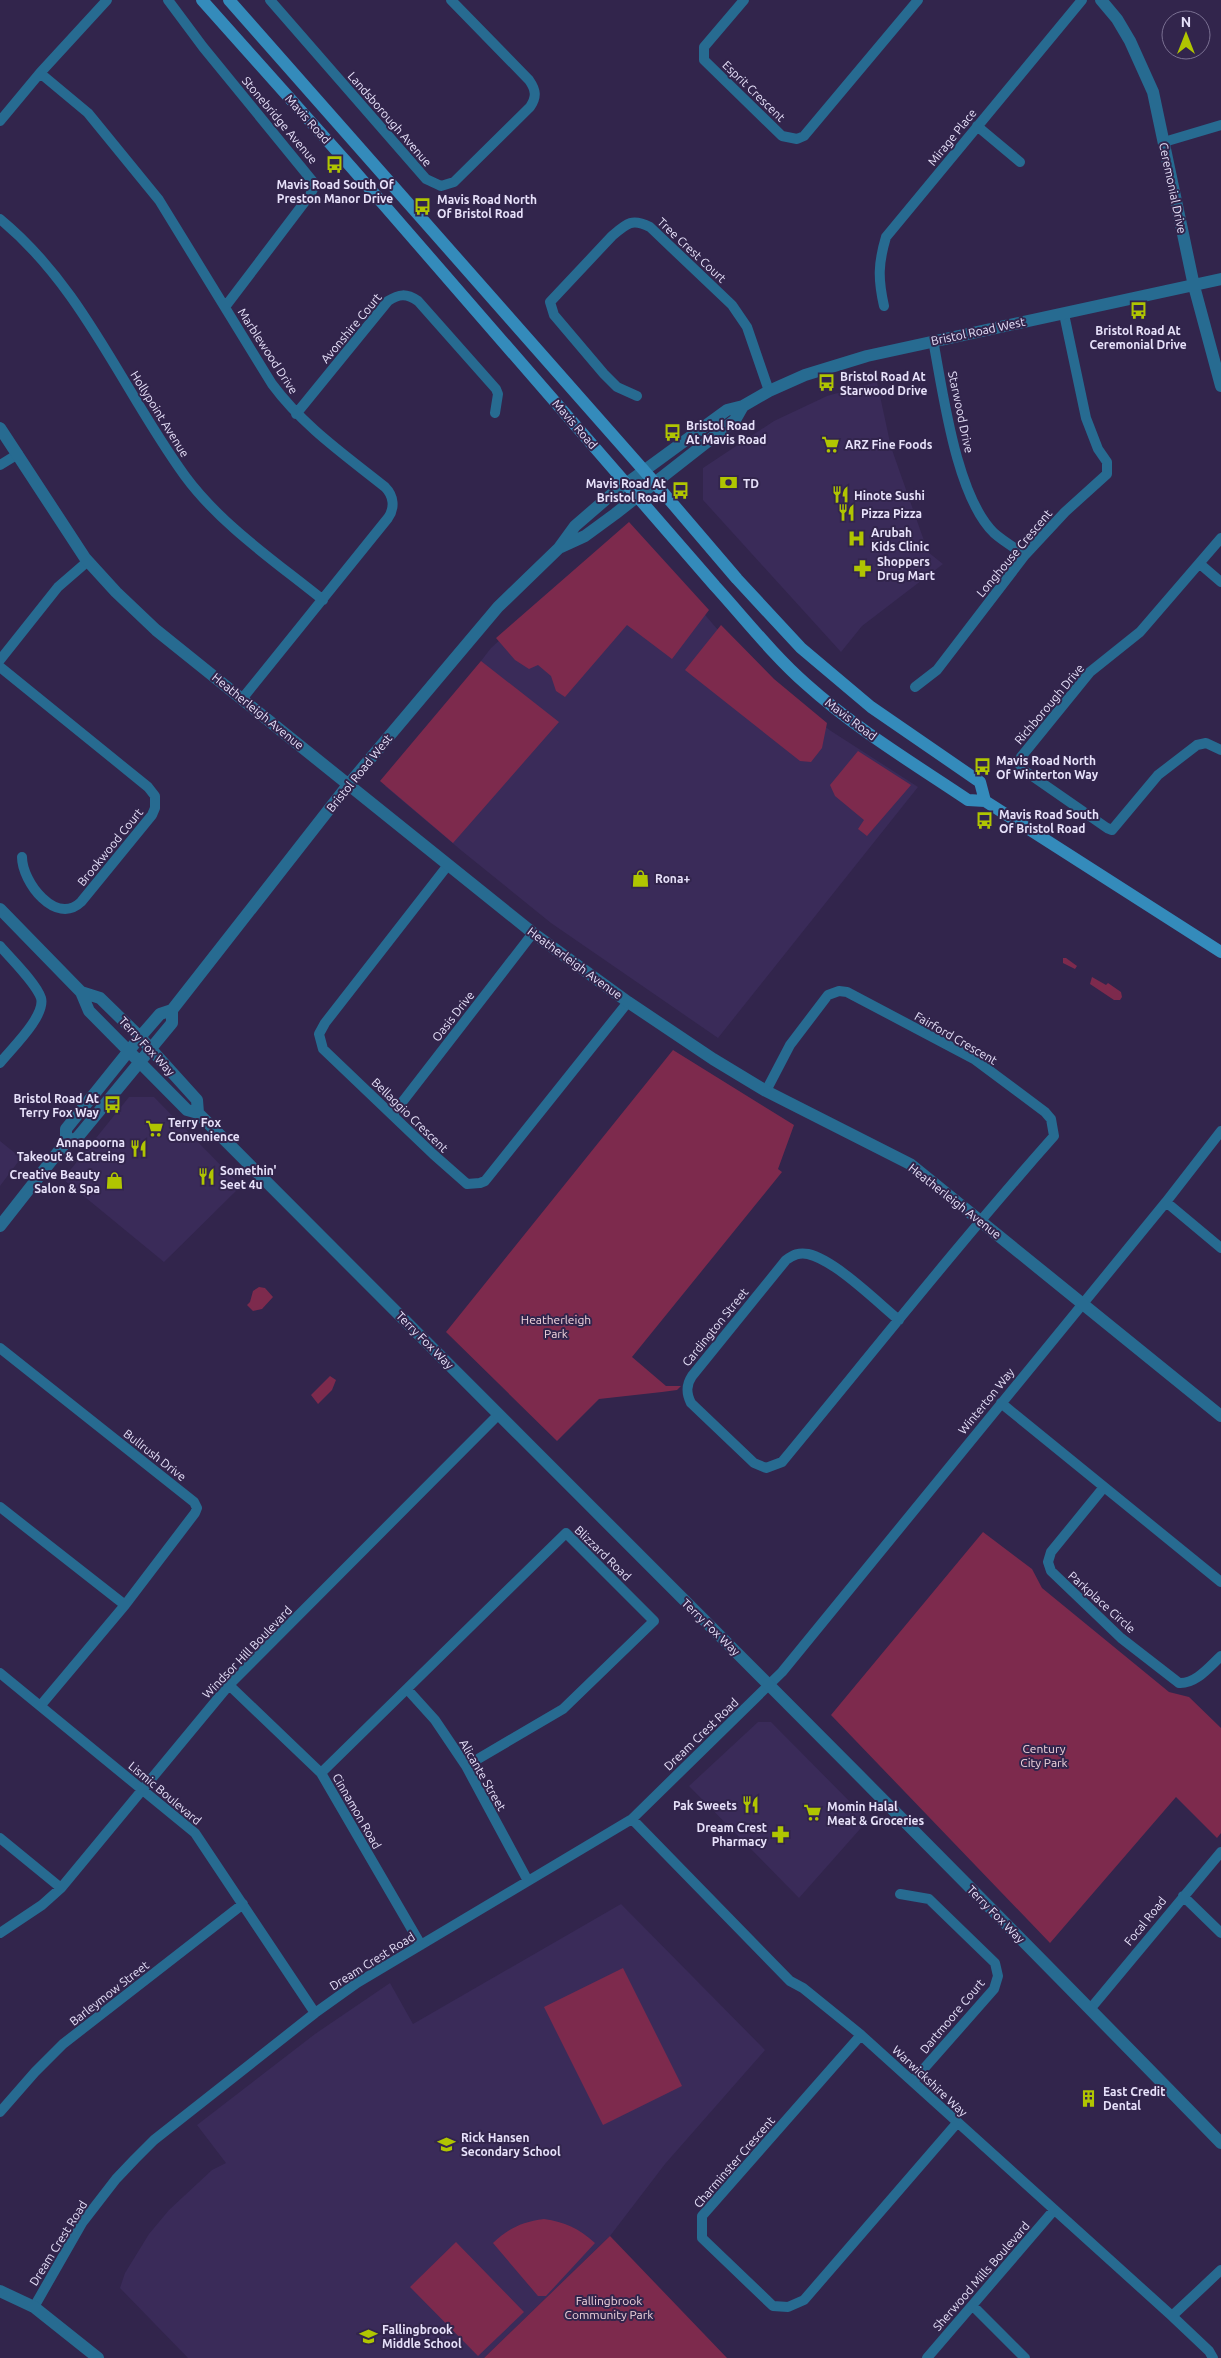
<svg xmlns="http://www.w3.org/2000/svg" width="1221" height="2358" font-family="Ubuntu,sans-serif">
  <style>
    .built { fill: #3a2b59 }
    .green { fill: #7d2a4d }
    .lines { fill: none; stroke-linecap: round; stroke-linejoin: round }
    .minor { stroke: #276b91; stroke-width: 10 }
    .tertiary { stroke: #276b91; stroke-width: 12 }
    .secondary { stroke: #348bbb; stroke-width: 12 }
    .labels { text-anchor: middle; dominant-baseline: central; stroke-width: 4; stroke-linejoin: round; paint-order: stroke }
    .street-label { font-size: 12px; fill: #e7e1fa; stroke: #32254c }
    .poi-label { font-size: 12px; font-weight: bold; fill: #e7e1fa; stroke: #32254c; text-anchor: start }
    .park-label { font-size: 12px; fill: #f1d5dd; stroke: #32254c }
  </style>
  <rect width="100%" height="100%" fill="#32254c"/>
  <path class="built" d="M877,382L891,447L928,552L943,564L862,626L841,652L703,500V468L774,421L827,396Z
    M606,544L649,549L729,643L775,689L831,731L918,787L718,1038L551,923L462,851L385,786L491,648Z
    M129,1097H154L241,1186L164,1262L63,1179Z
    M0,1141L21,1158L0,1186Z
    M758,1722H771L868,1820L799,1898L689,1786Z
    M621,1904L765,2050L665,2164L610,2236L484,2358H188L120,2288L125,2273L149,2234L169,2210L212,2170L226,2163L197,2125L315,2034L390,1983L413,2024Z"/>
  <path class="green" d="M629,522L709,610L672,659L627,625L565,697L556,691L551,676L538,665L529,669L515,660L496,638Z
    M721,625L774,679L827,723L822,748L811,762L800,761L685,670Z
    M481,661L559,722L453,843L380,781Z
    M858,751L911,785L867,836L858,829L864,820L835,796L830,785Z
    M1063,958H1066L1077,966L1075,969L1063,963Z
    M1092,977L1106,985L1108,983L1121,992L1122,997L1120,1000H1114L1090,984Z
    M673,1050L794,1125L778,1169L782,1172L632,1357L666,1386H681L677,1390L662,1392L599,1399L557,1441L446,1332Z
    M259,1287L265,1288L273,1297L262,1309L253,1311L247,1305L250,1302L253,1291Z
    M330,1376L336,1380L332,1390L318,1404L311,1395Z
    M983,1532L1032,1569L1042,1588L1169,1692L1189,1697L1221,1728V1833L1217,1838L1176,1797L1050,1943L831,1715Z
    M623,1968L682,2086L603,2125L544,2007Z
    M544,2219C565,2222 578,2228 595,2243L546,2296H538L493,2243C509,2228 522,2222 544,2219Z
    M610,2236L727,2358H484Z
    M456,2242L524,2312L478,2356L410,2287Z"/>
  <g class="lines">
    <path class="minor" d="M168,0L203,47L314,183V187L310,195L225,307
      M270,0L426,179L441,186L454,182L530,107C537,97 536,90 529,80L451,0
      M744,0L704,47V60L782,136L797,139L804,136L918,0
      M40,73L88,113L159,200L272,384C303,426 345,455 385,487C394,496 395,508 388,518L242,699
      M0,121L40,73L107,0
      M977,126L1020,162
      M1164,142L1221,125
      M0,219C83,287 123,391 185,476C221,525 276,562 323,600
      M884,306C878,279 878,264 886,237L1082,0
      M933,340C943,392 956,496 994,533C1003,541 1015,548 1025,555
      M637,396L617,387L604,374L554,315L550,302L612,236C627,223 632,218 650,227L732,305L747,327L769,391
      M296,414L388,301C399,294 406,293 418,301L496,389L498,394L495,413
      M0,465L18,454
      M1221,538L1140,632L1090,672L1021,757L1019,763L1022,769L1107,828L1112,830L1158,775L1197,745L1206,743L1221,750
      M1200,564L1221,582
      M0,660L58,587L88,561
      M0,667L148,787L155,796V808L152,815L81,902C56,926 22,882 22,857
      M915,687L937,670L1025,555L1065,512L1107,474V462L1098,449L1086,418L1064,314
      M448,865L325,1023L319,1034L323,1049L433,1154L467,1184L480,1183L485,1181L628,1002
      M0,946C11,959 36,983 41,998C46,1016 11,1049 0,1063
      M766,1091L790,1045L828,995L839,991L847,992L974,1059L1045,1112L1051,1119L1054,1136C960,1242 872,1353 782,1462L766,1468L754,1463L691,1403C686,1393 686,1385 692,1376L786,1260C793,1255 799,1252 808,1254C835,1260 877,1302 899,1320
      M393,1114L533,933
      M1166,1202L1221,1248
      M0,1348L194,1502L197,1508L195,1513L125,1605L41,1705
      M1001,1403L1221,1582
      M1104,1487L1051,1552L1048,1562L1051,1571L1121,1638L1179,1683C1196,1684 1209,1667 1221,1656
      M0,1507L125,1605
      M0,1673L195,1833L315,2013
      M229,1685L321,1773L421,1945
      M407,1689L435,1720L466,1766L528,1881
      M321,1773L566,1533L654,1621L563,1709L466,1766
      M632,1819L790,1981L803,1988L861,2035L1172,2316L1209,2351L1213,2358
      M0,1838L61,1888
      M900,1894L929,1899L995,1963L998,1976L994,1989L913,2081
      M1183,1896L1221,1933
      M0,1933L42,1905L61,1888L229,1685L499,1414
      M1091,2008L1221,1852
      M861,2035L702,2216V2238L773,2306L788,2307L804,2300L957,2123
      M0,2112L35,2072L63,2044L243,1904
      M973,2306L1025,2358
      M34,2307L82,2223L116,2179L135,2159L154,2140L315,2013L357,1983L632,1819L782,1672L1166,1202L1221,1131
      M1172,2316L1221,2270
      M927,2358L1054,2210"/>
    <path class="tertiary" d="M1101,0L1117,19L1130,41L1153,92L1194,286L1221,386
      M0,428L85,558L116,592L156,630L533,933L628,1002L713,1059L766,1091L910,1164L1221,1416
      M561,547L585,536L615,514L735,420L743,406
      M0,909L81,992L89,1011L187,1110L198,1113C539,1456 883,1796 1221,2143
      M81,992L100,998L140,1037L197,1100L198,1113
      M66,1142V1129L140,1037L160,1014L172,1010L348,785L498,607L559,548L575,526L612,494L727,410L743,406L769,391L805,375L867,356L1221,279
      M0,1226L66,1142L77,1138L172,1023V1010
      M0,2291L34,2307L98,2358"/>
    <path class="secondary" d="M202,0L351,167L715,586C745,619 773,655 806,684C856,729 913,763 968,800L985,801L1221,952
      M229,0L655,483L737,579L801,648L871,707L980,782L985,801"/>
  </g>
  <defs>
    <symbol id="bus-bare" viewBox="-9 -9 18 18"><path d="M-5-6H5V4H4V6H2V4H-2V6H-4V4H-5ZM-3.5-4V0h7V-4ZM-3.5 1.2v1.5H-2V1.2ZM2 1.2v1.5H3.5V1.2Z" fill="#b0c501" stroke="#32254c" stroke-width="2.5" paint-order="stroke"/></symbol>
    <symbol id="supermarket-bare" viewBox="-9 -9 18 18"><path d="M-6-5.5h2.5l.6 2H6L4.5 2H-2.5L-4.4-4H-6ZM-1.5 3.2a1.3 1.3 0 1 0 .1 0ZM3 3.2a1.3 1.3 0 1 0 .1 0Z" fill="#b0c501" stroke="#32254c" stroke-width="2.5" paint-order="stroke"/></symbol>
    <symbol id="bank-bare" viewBox="-9 -9 18 18"><path d="M-6-4H6V4H-6ZM0-2.3a2.3 2.3 0 1 0 0 4.6a2.3 2.3 0 1 0 0-4.6Z" fill="#b0c501" stroke="#32254c" stroke-width="2.5" paint-order="stroke"/></symbol>
    <symbol id="restaurant-bare" viewBox="-9 -9 18 18"><path d="M-5-6h1v4h1v-4h1v4h1v-4h1v5L-1.5 .5V6h-2V.5L-5-1ZM5-6V6H3V1.5H1.5Q1.5-4 5-6Z" fill="#b0c501" stroke="#32254c" stroke-width="2.5" paint-order="stroke"/></symbol>
    <symbol id="hospital-bare" viewBox="-9 -9 18 18"><path d="M-5-5h3v3.5h4V-5h3V5h-3V1.5h-4V5h-3Z" fill="#b0c501" stroke="#32254c" stroke-width="2.5" paint-order="stroke"/></symbol>
    <symbol id="pharmacy-bare" viewBox="-9 -9 18 18"><path d="M-2-6h4v4h4v4h-4v4h-4v-4h-4v-4h4Z" fill="#b0c501" stroke="#32254c" stroke-width="2.5" paint-order="stroke"/></symbol>
    <symbol id="shop-bare" viewBox="-9 -9 18 18"><path d="M-5-2.5h2.3a2.7 3.5 0 0 1 5.4 0H5L5.5 6h-11ZM-1.5-2.5h3a1.5 2.3 0 0 0-3 0Z" fill="#b0c501" stroke="#32254c" stroke-width="2.5" paint-order="stroke"/></symbol>
    <symbol id="building-bare" viewBox="-9 -9 18 18"><path d="M-4-6H4V6H1V3H-1V6H-4ZM-2.5-4.3h1.7v1.8h-1.7ZM.8-4.3h1.7v1.8H.8ZM-2.5-1h1.7V.8h-1.7ZM.8-1h1.7V.8H.8Z" fill="#b0c501" stroke="#32254c" stroke-width="2.5" paint-order="stroke"/></symbol>
    <symbol id="school-bare" viewBox="-9 -9 18 18"><path d="M0-5L7-2L0 1L-7-2ZM-4 1L0 2.5L4 1V4Q0 6-4 4Z" fill="#b0c501" stroke="#32254c" stroke-width="2.5" paint-order="stroke"/></symbol>
  </defs>
  <g fill-rule="evenodd">
    <use href="#bus-bare" x="322" y="152" width="25" height="25"/>
    <use href="#bus-bare" x="410" y="194" width="25" height="25"/>
    <use href="#bus-bare" x="1126" y="298" width="25" height="25"/>
    <use href="#bus-bare" x="814" y="370" width="25" height="25"/>
    <use href="#bus-bare" x="660" y="420" width="25" height="25"/>
    <use href="#supermarket-bare" x="818" y="432" width="25" height="25"/>
    <use href="#bank-bare" x="716" y="470" width="25" height="25"/>
    <use href="#bus-bare" x="668" y="478" width="25" height="25"/>
    <use href="#restaurant-bare" x="828" y="482" width="25" height="25"/>
    <use href="#restaurant-bare" x="834" y="500" width="25" height="25"/>
    <use href="#hospital-bare" x="844" y="526" width="25" height="25"/>
    <use href="#pharmacy-bare" x="850" y="556" width="25" height="25"/>
    <use href="#bus-bare" x="970" y="754" width="25" height="25"/>
    <use href="#bus-bare" x="972" y="808" width="25" height="25"/>
    <use href="#shop-bare" x="628" y="866" width="25" height="25"/>
    <use href="#bus-bare" x="100" y="1092" width="25" height="25"/>
    <use href="#supermarket-bare" x="142" y="1116" width="25" height="25"/>
    <use href="#restaurant-bare" x="126" y="1136" width="25" height="25"/>
    <use href="#restaurant-bare" x="194" y="1164" width="25" height="25"/>
    <use href="#shop-bare" x="102" y="1168" width="25" height="25"/>
    <use href="#restaurant-bare" x="738" y="1792" width="25" height="25"/>
    <use href="#supermarket-bare" x="800" y="1800" width="25" height="25"/>
    <use href="#pharmacy-bare" x="768" y="1822" width="25" height="25"/>
    <use href="#building-bare" x="1076" y="2086" width="25" height="25"/>
    <use href="#school-bare" x="434" y="2132" width="25" height="25"/>
    <use href="#school-bare" x="356" y="2324" width="25" height="25"/>
  </g>
  <g class="labels">
    <g class="street-label">
      <text transform="translate(754 91) rotate(44)">Esprit Crescent</text>
      <text transform="translate(308 119) rotate(48)">Mavis Road</text>
      <text transform="translate(390 119) rotate(49)">Landsborough Avenue</text>
      <text transform="translate(280 120) rotate(50)">Stonebridge Avenue</text>
      <text transform="translate(952 137) rotate(-51)">Mirage Place</text>
      <text transform="translate(1173 188) rotate(78)">Ceremonial Drive</text>
      <text transform="translate(692 250) rotate(43)">Tree Crest Court</text>
      <text transform="translate(351 328) rotate(-50)">Avonshire Court</text>
      <text transform="translate(978 331) rotate(-12)">Bristol Road West</text>
      <text transform="translate(268 351) rotate(57)">Marblewood Drive</text>
      <text transform="translate(961 412) rotate(78)">Starwood Drive</text>
      <text transform="translate(160 414) rotate(58)">Hollypoint Avenue</text>
      <text transform="translate(575 424) rotate(49)">Mavis Road</text>
      <text transform="translate(1014 553) rotate(-50)">Longhouse Crescent</text>
      <text transform="translate(1049 704) rotate(-50)">Richborough Drive</text>
      <text transform="translate(258 711) rotate(39)">Heatherleigh Avenue</text>
      <text transform="translate(851 719) rotate(37)">Mavis Road</text>
      <text transform="translate(359 773) rotate(-51)">Bristol Road West</text>
      <text transform="translate(110 847) rotate(-51)">Brookwood Court</text>
      <text transform="translate(575 963) rotate(36)">Heatherleigh Avenue</text>
      <text transform="translate(453 1016) rotate(-52)">Oasis Drive</text>
      <text transform="translate(956 1038) rotate(30)">Fairford Crescent</text>
      <text transform="translate(147 1046) rotate(47)">Terry Fox Way</text>
      <text transform="translate(410 1115) rotate(44)">Bellaggio Crescent</text>
      <text transform="translate(955 1201) rotate(38)">Heatherleigh Avenue</text>
      <text transform="translate(715 1327) rotate(-51)">Cardington Street</text>
      <text transform="translate(425 1340) rotate(45)">Terry Fox Way</text>
      <text transform="translate(986 1401) rotate(-51)">Winterton Way</text>
      <text transform="translate(155 1455) rotate(38)">Bullrush Drive</text>
      <text transform="translate(603 1553) rotate(44)">Blizzard Road</text>
      <text transform="translate(1102 1602) rotate(42)">Parkplace Circle</text>
      <text transform="translate(711 1627) rotate(44)">Terry Fox Way</text>
      <text transform="translate(247 1652) rotate(-46)">Windsor Hill Boulevard</text>
      <text transform="translate(701 1734) rotate(-44)">Dream Crest Road</text>
      <text transform="translate(483 1775) rotate(60)">Alicante Street</text>
      <text transform="translate(165 1793) rotate(40)">Lismic Boulevard</text>
      <text transform="translate(357 1811) rotate(60)">Cinnamon Road</text>
      <text transform="translate(996 1914) rotate(45)">Terry Fox Way</text>
      <text transform="translate(1145 1921) rotate(-51)">Focal Road</text>
      <text transform="translate(372 1961) rotate(-32)">Dream Crest Road</text>
      <text transform="translate(109 1993) rotate(-38)">Barleymow Street</text>
      <text transform="translate(952 2016) rotate(-50)">Dartmoore Court</text>
      <text transform="translate(930 2081) rotate(43)">Warwickshire Way</text>
      <text transform="translate(734 2162) rotate(-49)">Charminster Crescent</text>
      <text transform="translate(58 2243) rotate(-58)">Dream Crest Road</text>
      <text transform="translate(981 2276) rotate(-49)">Sherwood Mills Boulevard</text>
    </g>
    <g class="poi-label">
      <text x="335" y="184" text-anchor="middle">Mavis Road South Of<tspan x="335" dy="14">Preston Manor Drive</tspan></text>
      <text x="437" y="199">Mavis Road North<tspan x="437" dy="14">Of Bristol Road</tspan></text>
      <text x="1138" y="330" text-anchor="middle">Bristol Road At<tspan x="1138" dy="14">Ceremonial Drive</tspan></text>
      <text x="840" y="376">Bristol Road At<tspan x="840" dy="14">Starwood Drive</tspan></text>
      <text x="686" y="425">Bristol Road<tspan x="686" dy="14">At Mavis Road</tspan></text>
      <text x="845" y="444">ARZ Fine Foods</text>
      <text x="666" y="483" text-anchor="end">Mavis Road At<tspan x="666" dy="14">Bristol Road</tspan></text>
      <text x="743" y="483">TD</text>
      <text x="854" y="495">Hinote Sushi</text>
      <text x="861" y="513">Pizza Pizza</text>
      <text x="871" y="532">Arubah<tspan x="871" dy="14">Kids Clinic</tspan></text>
      <text x="877" y="561">Shoppers<tspan x="877" dy="14">Drug Mart</tspan></text>
      <text x="996" y="760">Mavis Road North<tspan x="996" dy="14">Of Winterton Way</tspan></text>
      <text x="999" y="814">Mavis Road South<tspan x="999" dy="14">Of Bristol Road</tspan></text>
      <text x="655" y="878">Rona+</text>
      <text x="99" y="1098" text-anchor="end">Bristol Road At<tspan x="99" dy="14">Terry Fox Way</tspan></text>
      <text x="168" y="1122">Terry Fox<tspan x="168" dy="14">Convenience</tspan></text>
      <text x="125" y="1142" text-anchor="end">Annapoorna<tspan x="125" dy="14">Takeout &amp; Catreing</tspan></text>
      <text x="220" y="1170">Somethin'<tspan x="220" dy="14">Seet 4u</tspan></text>
      <text x="100" y="1174" text-anchor="end">Creative Beauty<tspan x="100" dy="14">Salon &amp; Spa</tspan></text>
      <text x="737" y="1805" text-anchor="end">Pak Sweets</text>
      <text x="827" y="1806">Momin Halal<tspan x="827" dy="14">Meat &amp; Groceries</tspan></text>
      <text x="767" y="1827" text-anchor="end">Dream Crest<tspan x="767" dy="14">Pharmacy</tspan></text>
      <text x="1103" y="2091">East Credit<tspan x="1103" dy="14">Dental</tspan></text>
      <text x="461" y="2137">Rick Hansen<tspan x="461" dy="14">Secondary School</tspan></text>
      <text x="382" y="2329">Fallingbrook<tspan x="382" dy="14">Middle School</tspan></text>
    </g>
    <g class="park-label">
      <text x="556" y="1319">Heatherleigh<tspan x="556" dy="14">Park</tspan></text>
      <text x="1044" y="1748">Century<tspan x="1044" dy="14">City Park</tspan></text>
      <text x="609" y="2300">Fallingbrook<tspan x="609" dy="14">Community Park</tspan></text>
    </g>
  </g>
  <g transform="translate(1186 35)"><circle r="24" fill="#32254c" stroke="#7a7092"/>
  <path d="M0-4L9 19L0 12L-9 19Z" fill="#b0c501"/>
  <text y="-8" font-size="14" font-weight="bold" text-anchor="middle" fill="#e7e1fa">N</text>
  </g>
</svg>
